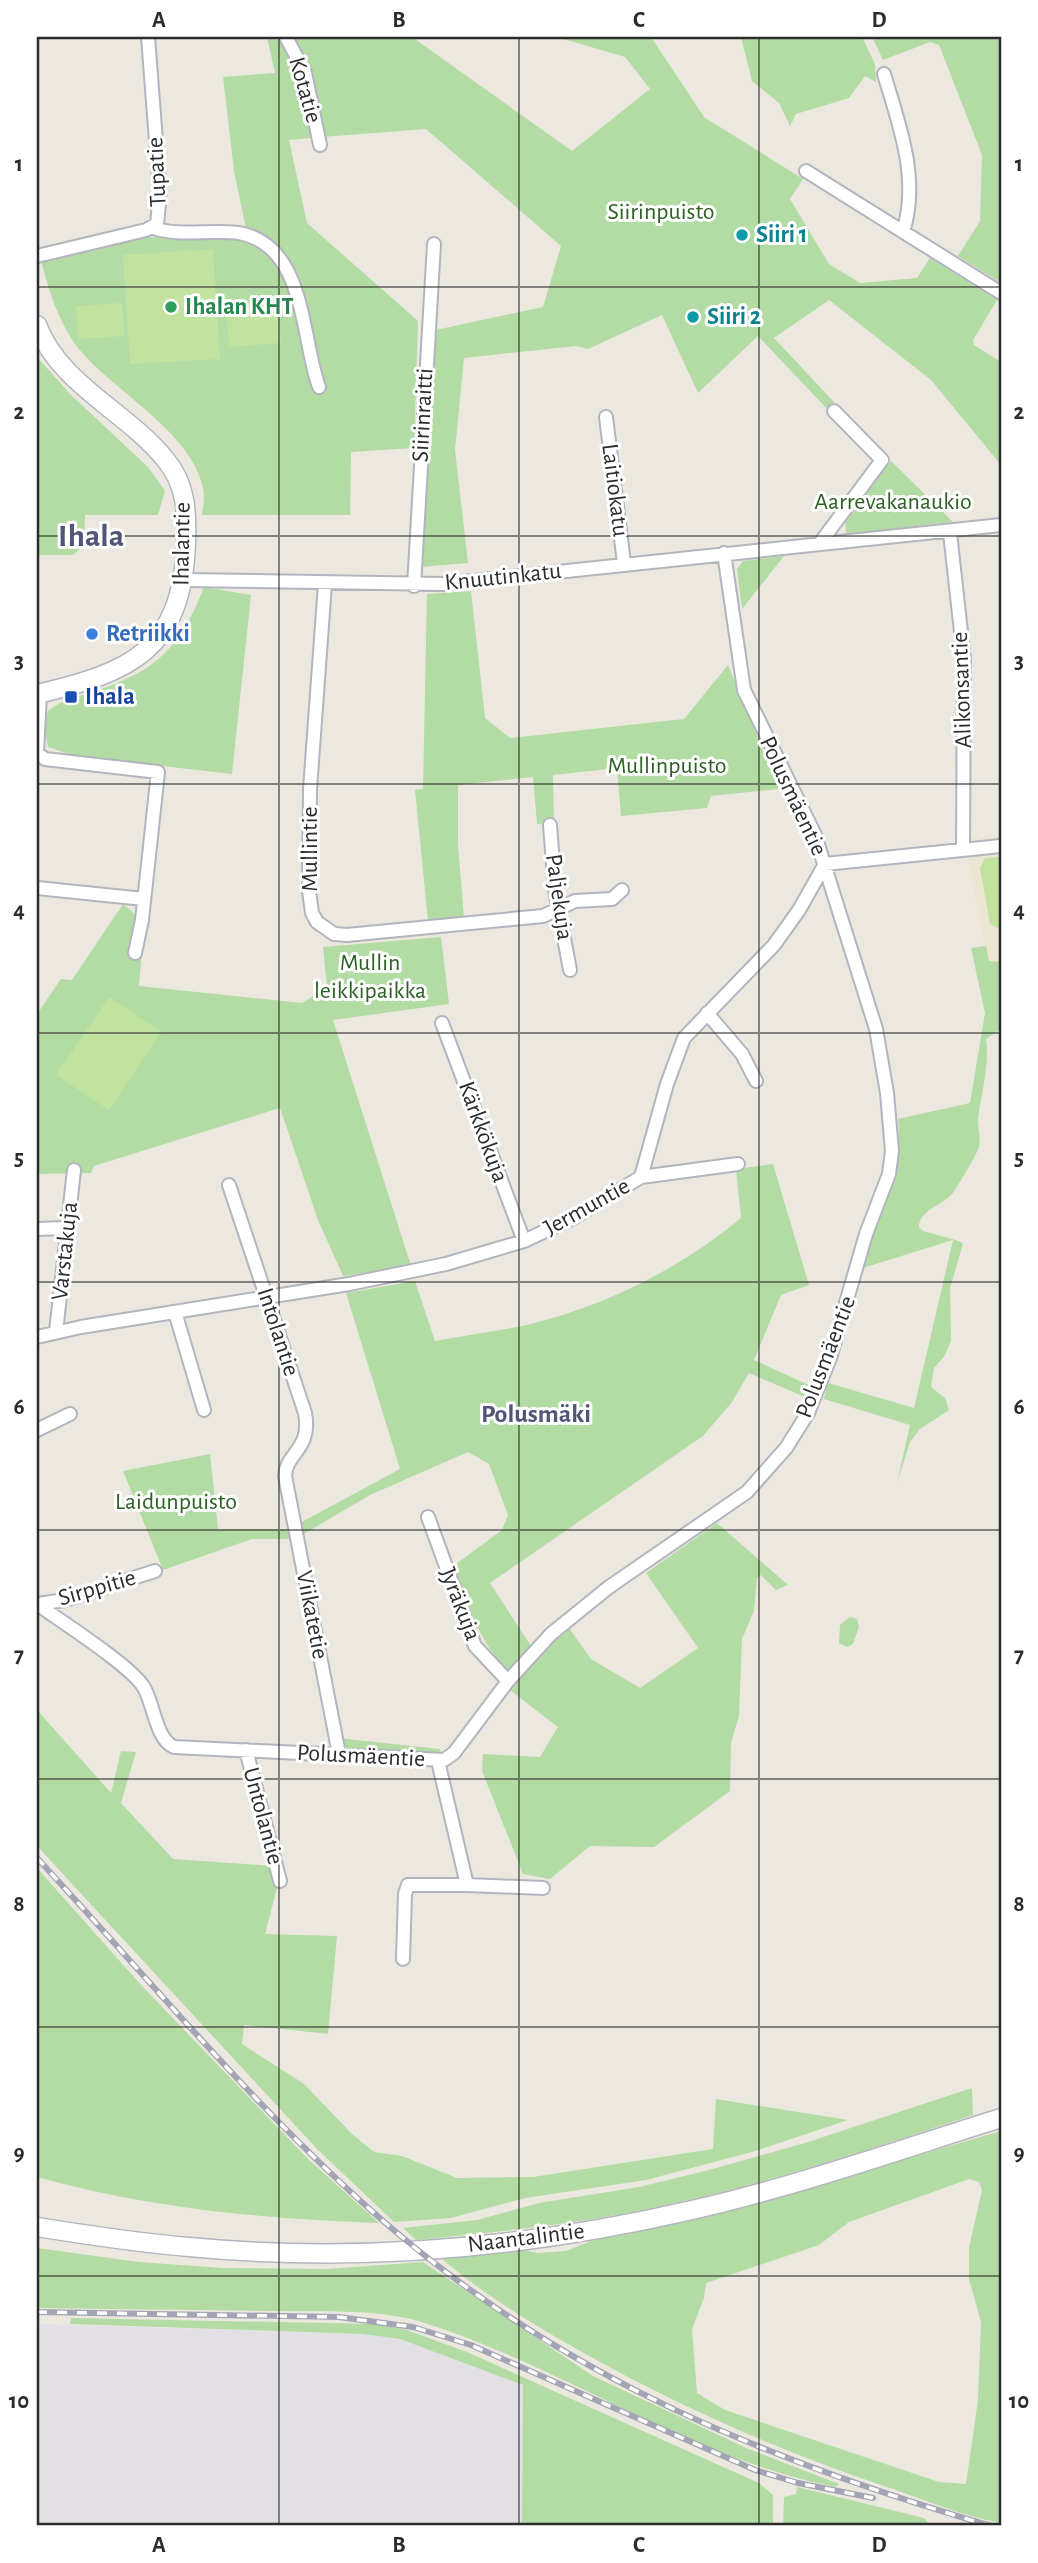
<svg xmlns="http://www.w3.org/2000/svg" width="1038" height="2563" font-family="'Alegreya Sans',sans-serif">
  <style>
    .industrial { fill: #e2e0e5 }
    .education { fill: #ebe5d2 }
    .green { fill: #b2dca3; fill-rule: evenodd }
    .pitch { fill: #c2e2a0 }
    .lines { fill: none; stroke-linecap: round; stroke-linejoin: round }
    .street-casing { stroke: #b3b5be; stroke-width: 16 }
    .secondary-casing { stroke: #b3b5be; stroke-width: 21 }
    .street { stroke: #fff; stroke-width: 12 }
    .secondary { stroke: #fff; stroke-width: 18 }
    .rail-casing { stroke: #a3a4b4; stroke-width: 6 }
    .rail { stroke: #fff; stroke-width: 3.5; stroke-dasharray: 10; stroke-linecap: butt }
    .grid { fill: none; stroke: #2c2c2c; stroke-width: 2; stroke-opacity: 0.55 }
    .culture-dot { fill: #0f9aa8; stroke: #fff; stroke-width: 2.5 }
    .leisure-dot { fill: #2e9e5b; stroke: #fff; stroke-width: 2.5 }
    .shop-dot { fill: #3f7fe0; stroke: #fff; stroke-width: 2.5 }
    .transit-dot { fill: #1a4fb4; stroke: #fff; stroke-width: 2.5 }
    .labels { text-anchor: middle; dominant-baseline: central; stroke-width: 6; stroke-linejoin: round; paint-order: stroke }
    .street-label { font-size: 24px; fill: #2c2c2c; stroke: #fff }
    .park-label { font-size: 24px; fill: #2c6223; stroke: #fff }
    .culture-label { font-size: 24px; font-weight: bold; fill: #0d838f; stroke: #fff; text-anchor: start }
    .leisure-label { font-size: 24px; font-weight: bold; fill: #27864d; stroke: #fff; text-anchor: start }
    .shop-label { font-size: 24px; font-weight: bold; fill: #366cbe; stroke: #fff; text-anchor: start }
    .transit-label { font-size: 24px; font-weight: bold; fill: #164399; stroke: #fff; text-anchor: start }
    .neighbourhood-label { font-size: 26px; font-weight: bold; fill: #515578; stroke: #fff }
    .district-label { font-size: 32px; font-weight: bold; fill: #515578; stroke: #fff }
    .neatline { fill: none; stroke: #2c2c2c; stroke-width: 2.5 }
    .grid-label { font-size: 23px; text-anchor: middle; font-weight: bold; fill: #2c2c2c }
  </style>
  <rect width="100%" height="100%" fill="#ece8e0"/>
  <path class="industrial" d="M37,2324L363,2334L400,2339L523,2385L522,2526H37Z"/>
  <path class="education" d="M969,837L1001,838V1029L969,864Z"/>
  <path class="green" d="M267,37C298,37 308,114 312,138L289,140L307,223L418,321L414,448L351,452L350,515H202C203,507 205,496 203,488C191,431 114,392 79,349C58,322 50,293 41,261L130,237L188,238L246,229L234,171L223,77L275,73Z
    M291,37H412L572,151L650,89L625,57L557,37H651L704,117L803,179L790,199L829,264L860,283L917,278L930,258L997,300L973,340L974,345L1001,362V465L931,380L829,300L774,338L834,402L828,410L758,336L698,393L662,315L588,349L576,346L464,358L455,450L468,563L420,567L431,331L543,307L561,246L426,129L322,137Z
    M741,37H862L875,64L876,82L865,76L849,98L796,114L790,126L779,103L752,81Z
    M872,37H1001V283L958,256L980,221L982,155L939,45L930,42L883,60Z
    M37,357L70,394L148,467L165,491L158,515H85L84,545L73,555H37Z
    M891,461L953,522L846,534L845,519Z
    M784,556L742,609L737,569L743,561Z
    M204,587L251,595L232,774L75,756L48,747L44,724L48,711C61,699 82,696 98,690C158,670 181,646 204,587Z
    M471,591L485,718L510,738L684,719L728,665L779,789L711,796L707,808L621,816L617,768L553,775L554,823L537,824L533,777L458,785V845L464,918L428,921L415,790L423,789L427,594Z
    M123,904L136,915L133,949L142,950L139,986L302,1003L327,987L323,947L441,937L449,1004L333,1020L411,1266L343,1276L318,1220L280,1108L94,1166L91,1173L37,1174V1014L61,979L72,980Z
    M986,946L989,961L1001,962V1029L986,1039C990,1067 981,1092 978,1120C978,1128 981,1139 979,1147C977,1154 960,1182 955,1190C946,1205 919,1209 919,1227L923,1231L959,1241L963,1244L950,1288L951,1341L944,1357L934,1368L931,1387L945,1398L949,1410L920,1429L910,1442L897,1483L910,1425L824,1399L828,1383L914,1408L953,1240L863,1268C877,1215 904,1176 898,1119L970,1103L985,1013L971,948Z
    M773,1164L809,1285L781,1295L754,1360L811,1386L807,1398L749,1373L732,1402L703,1436L490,1583L531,1646L513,1676C480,1646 469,1606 452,1567L502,1530L508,1515L489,1464L468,1452L370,1495L302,1535L300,1523L400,1469L346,1293L415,1281L435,1341C466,1335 499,1331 531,1324C607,1305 681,1268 741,1218L736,1169Z
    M210,1454L218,1529H286L292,1539H252L163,1570L123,1471Z
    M717,1523L788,1585L776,1590L761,1575L757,1578L754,1611L742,1639L739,1716L731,1743L730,1791L654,1847L590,1846L550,1879L523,1874L482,1771L483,1754L540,1757L558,1727L511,1691C527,1663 538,1639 569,1628L591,1659L640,1688L698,1648L646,1573Z
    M850,1617L857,1619L859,1627L853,1644L847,1647L839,1643L840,1625Z
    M37,1710L111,1793L121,1751L136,1752L121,1803L173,1859L275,1866L277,1888L265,1934L337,1936L328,2034L244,2025L242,2044L304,2084L352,2134L374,2152L402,2156L457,2178L533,2177L713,2149L716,2099L848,2120L752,2152L646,2180L525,2198L451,2218L394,2222L317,2149L37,1846Z
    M337,1738L440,1749L438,1761L339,1754Z
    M37,1868L141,1985L307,2158L379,2223C264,2219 148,2208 37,2177Z
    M972,2088L973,2115C873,2148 773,2182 670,2204C586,2223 502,2232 416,2240L403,2228L477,2220L539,2203L639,2187L709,2170L805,2143Z
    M1001,2131V2523C961,2516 923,2499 884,2486C780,2451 683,2408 587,2355C536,2326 486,2297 441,2258L524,2250L537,2253L566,2251L596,2239L747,2205ZM969,2179L979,2182L982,2190L969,2247V2279L981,2322L978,2400L966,2484L939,2482L725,2410L697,2393L692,2329L704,2298L706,2283L819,2245L849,2222Z
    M37,2248L139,2262L223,2268L328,2269L423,2262L593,2376L746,2448L839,2484L835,2487C691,2458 567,2369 428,2324C380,2308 325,2312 275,2311C196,2310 116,2309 37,2308Z
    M71,2318L376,2324L407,2330L467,2352L759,2483L773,2495V2526H522L523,2385L400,2339L363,2334L70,2324Z
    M797,2487L924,2518L931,2526H783L784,2497L796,2494Z"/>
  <path class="pitch" d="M213,249L220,359L130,364L123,255Z
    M278,302L281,343L229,347L226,306Z
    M122,303L124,336L78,339L76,306Z
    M1001,857V930L990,924L980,868L985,858Z
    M109,997L161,1032L109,1110L56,1075Z"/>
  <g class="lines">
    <defs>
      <path id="street" d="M286,37L305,73L320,145
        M884,74C899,125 920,178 903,232
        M806,171L1001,293
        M153,228C181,237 210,229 239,233C306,245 301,338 319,387
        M37,256L146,230L157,224L160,193L148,37
        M606,417L624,563
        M950,533L964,659L963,848
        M820,543L882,460L834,411
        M184,580L444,584L1001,525
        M325,584L310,789L309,891L312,913L317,922L334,934L347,935L543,916L575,901L612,899L622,890
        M414,586L434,244
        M40,693L37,753L45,759L158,772L142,920L135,953
        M550,825L555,890L570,970
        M37,888L144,899
        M707,1013L742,1054L756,1081
        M442,1023L524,1241
        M641,1177L738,1164
        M229,1185L305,1413C312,1450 286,1452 285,1476L339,1754
        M37,1229L66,1228
        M175,1312L204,1410
        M56,1332L74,1170
        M37,1337L81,1327L349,1284L446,1264L524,1241L573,1218L641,1177L667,1084L684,1038L774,945L799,910L825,864L1001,846
        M37,1430L70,1414
        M428,1517L475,1646L508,1681
        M37,1604C62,1622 128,1664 143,1686C154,1702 155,1739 174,1747L444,1760L454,1753L508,1681L551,1634L609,1587L747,1492L786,1448L808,1413L830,1358L866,1234L889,1174L892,1151L887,1093L876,1029L815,835L744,690L724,553
        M38,1604L65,1600L155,1571
        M246,1750L280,1881
        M438,1761L467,1885L543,1888
        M403,1959L405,1894L408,1885H467"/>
      <path id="secondary" d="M37,325C60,385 126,411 165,459C187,485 187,513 186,545C181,651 131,672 37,694
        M37,2227C87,2235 138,2243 189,2247C357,2263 528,2248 692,2210C797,2186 899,2150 1001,2118"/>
    </defs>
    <use href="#street" class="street-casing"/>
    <use href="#secondary" class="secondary-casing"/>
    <use href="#street" class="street"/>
    <use href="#secondary" class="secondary"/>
    <defs>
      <path id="rail" d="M37,1858C154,1984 265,2121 396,2232C572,2381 772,2462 991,2526
        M37,2312L339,2317L413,2327L471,2345L755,2470L798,2483L873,2498"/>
    </defs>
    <use href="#rail" class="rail-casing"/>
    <use href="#rail" class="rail"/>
  </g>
  <path class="grid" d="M279,37V2526M519,37V2526M759,37V2526M37,287H1001M37,536H1001M37,784H1001M37,1033H1001M37,1282H1001M37,1530H1001M37,1779H1001M37,2027H1001M37,2276H1001"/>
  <g class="culture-dot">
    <circle cx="742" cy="235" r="7"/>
    <circle cx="693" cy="317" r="7"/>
  </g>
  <circle class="leisure-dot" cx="171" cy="307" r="7"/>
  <circle class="shop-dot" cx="92" cy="634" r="7"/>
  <rect class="transit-dot" x="64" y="690" width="14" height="14" rx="3.5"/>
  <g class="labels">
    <g class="street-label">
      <text transform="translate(305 90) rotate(74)">Kotatie</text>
      <text transform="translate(157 172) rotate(-93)">Tupatie</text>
      <text transform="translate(423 415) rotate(-87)">Siirinraitti</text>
      <text transform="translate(615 490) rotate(83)">Laitiokatu</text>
      <text transform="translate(182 544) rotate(-89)">Ihalantie</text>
      <text transform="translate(503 577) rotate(-6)">Knuutinkatu</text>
      <text transform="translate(962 690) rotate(-92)">Alikonsantie</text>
      <text transform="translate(793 796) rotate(65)">Polusmäentie</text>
      <text transform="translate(310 849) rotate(-90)">Mullintie</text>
      <text transform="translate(559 897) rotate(82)">Paljekuja</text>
      <text transform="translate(483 1132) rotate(70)">Kärkkökuja</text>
      <text transform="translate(587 1207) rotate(-29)">Jermuntie</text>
      <text transform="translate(65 1251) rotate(-84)">Varstakuja</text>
      <text transform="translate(278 1332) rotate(72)">Intolantie</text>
      <text transform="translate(826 1357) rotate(-69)">Polusmäentie</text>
      <text transform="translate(97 1588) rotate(-16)">Sirppitie</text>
      <text transform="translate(460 1604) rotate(69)">Jyräkuja</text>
      <text transform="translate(312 1615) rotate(79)">Viikatetie</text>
      <text transform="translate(361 1756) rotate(3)">Polusmäentie</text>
      <text transform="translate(263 1816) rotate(75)">Untolantie</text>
      <text transform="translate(526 2238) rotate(-7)">Naantalintie</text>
    </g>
    <g class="park-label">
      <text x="661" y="212">Siirinpuisto</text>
      <text x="893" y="502">Aarrevakanaukio</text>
      <text x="667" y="766">Mullinpuisto</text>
      <text x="370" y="963">Mullin<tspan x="370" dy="28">leikkipaikka</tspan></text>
      <text x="176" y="1502">Laidunpuisto</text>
    </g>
    <g class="culture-label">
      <text x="756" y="235">Siiri 1</text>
      <text x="707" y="317">Siiri 2</text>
    </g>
    <g class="leisure-label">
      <text x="185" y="307">Ihalan KHT</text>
    </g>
    <g class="shop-label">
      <text x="106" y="634">Retriikki</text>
    </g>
    <g class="transit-label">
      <text x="85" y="697">Ihala</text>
    </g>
    <g class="neighbourhood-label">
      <text x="536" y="1414">Polusmäki</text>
    </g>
    <g class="district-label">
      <text x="91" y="536">Ihala</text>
    </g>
  </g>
  <rect width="1038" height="2563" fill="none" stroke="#ffffff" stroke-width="77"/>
  <rect x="38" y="38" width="962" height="2486" class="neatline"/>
  <g class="grid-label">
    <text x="159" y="27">A</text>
    <text x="399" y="27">B</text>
    <text x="639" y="27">C</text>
    <text x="879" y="27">D</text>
    <text x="19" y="171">1</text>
    <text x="1019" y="171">1</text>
    <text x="19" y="419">2</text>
    <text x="1019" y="419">2</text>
    <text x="19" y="668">3</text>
    <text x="1019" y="668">3</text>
    <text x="19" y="917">4</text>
    <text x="1019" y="917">4</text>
    <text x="19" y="1165">5</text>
    <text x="1019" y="1165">5</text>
    <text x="19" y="1414">6</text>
    <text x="1019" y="1414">6</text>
    <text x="19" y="1662">7</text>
    <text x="1019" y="1662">7</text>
    <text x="19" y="1911">8</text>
    <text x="1019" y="1911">8</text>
    <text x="19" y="2160">9</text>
    <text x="1019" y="2160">9</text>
    <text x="19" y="2408">10</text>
    <text x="1019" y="2408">10</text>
    <text x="159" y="2552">A</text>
    <text x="399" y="2552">B</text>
    <text x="639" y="2552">C</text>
    <text x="879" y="2552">D</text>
  </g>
</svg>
